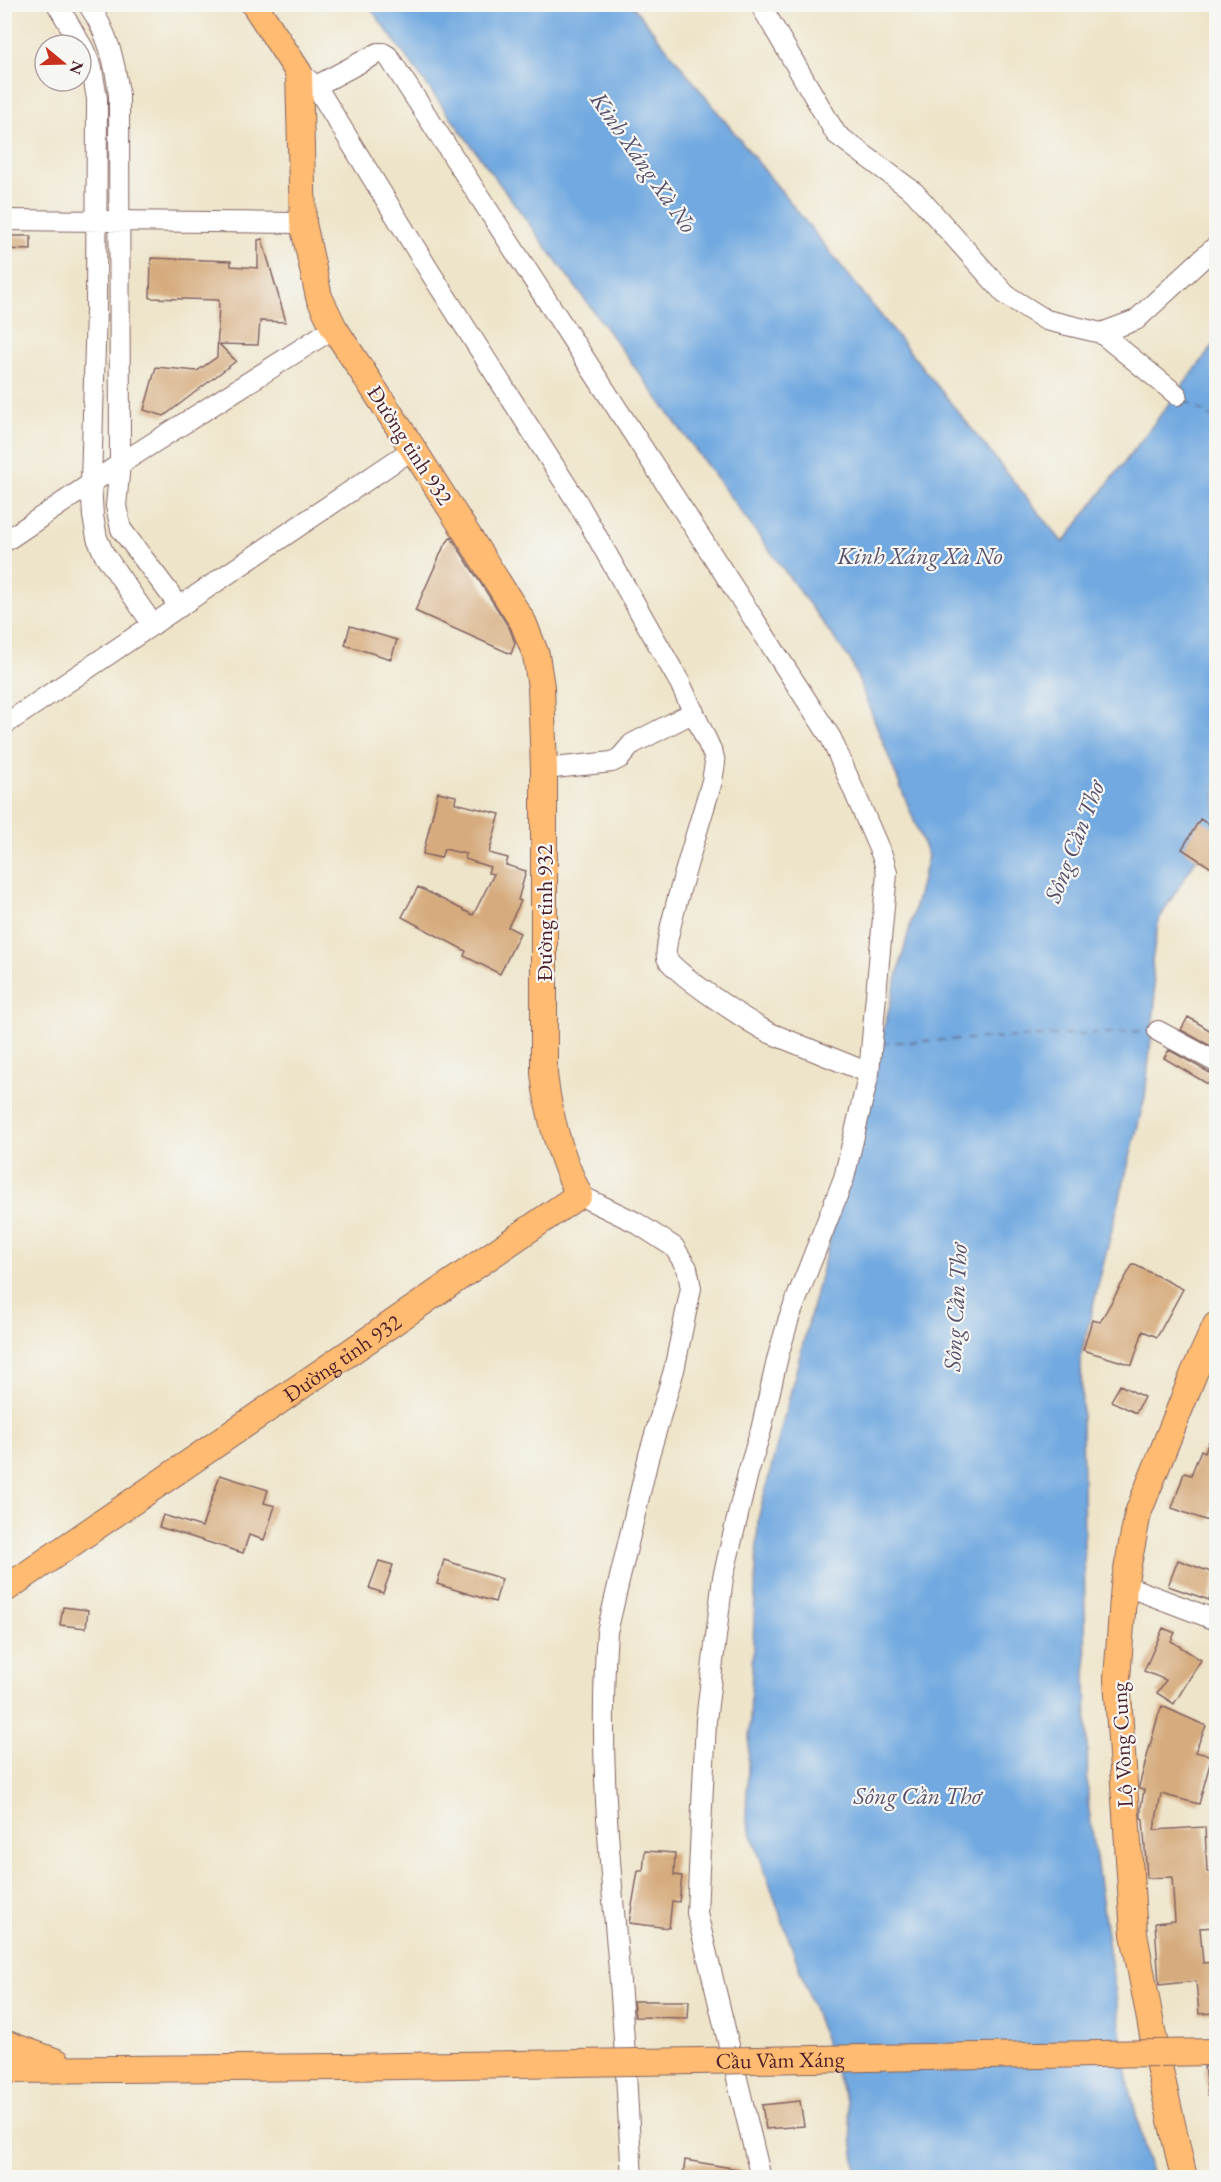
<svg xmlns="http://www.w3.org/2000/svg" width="1221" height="2182" font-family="'EB Garamond',serif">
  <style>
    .water { fill: #71a9e0; stroke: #5e6486; stroke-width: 1.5 }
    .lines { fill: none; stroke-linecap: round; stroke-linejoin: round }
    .ferry { stroke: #584f6a; stroke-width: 1.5; stroke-dasharray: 8 6; stroke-linecap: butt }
    .building { fill: #d6ab7d }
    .minor-casing { stroke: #836462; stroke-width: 22 }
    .major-casing { stroke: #836462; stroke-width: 28 }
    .minor { stroke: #fff; stroke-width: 20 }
    .major { stroke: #ffbb71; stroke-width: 26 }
    .major-bridge-casing { stroke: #836462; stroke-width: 28; stroke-linecap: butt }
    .major-bridge { stroke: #ffbb71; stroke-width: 26 }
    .labels { text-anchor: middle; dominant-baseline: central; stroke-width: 4.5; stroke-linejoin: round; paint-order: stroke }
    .street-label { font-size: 22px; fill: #4a1f2b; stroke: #f6f6f2 }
    .water-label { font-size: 24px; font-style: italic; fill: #584f6a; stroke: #f6f6f2 }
  </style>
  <rect width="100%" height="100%" fill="#f6f6f2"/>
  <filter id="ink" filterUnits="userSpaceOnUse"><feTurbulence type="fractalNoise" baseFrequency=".0167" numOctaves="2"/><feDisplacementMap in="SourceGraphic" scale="12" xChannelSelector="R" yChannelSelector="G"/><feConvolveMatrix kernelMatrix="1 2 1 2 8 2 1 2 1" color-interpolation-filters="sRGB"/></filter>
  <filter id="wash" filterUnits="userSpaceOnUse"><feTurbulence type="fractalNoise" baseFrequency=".008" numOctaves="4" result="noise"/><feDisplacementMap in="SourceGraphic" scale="24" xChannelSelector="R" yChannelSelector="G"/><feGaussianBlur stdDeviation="1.35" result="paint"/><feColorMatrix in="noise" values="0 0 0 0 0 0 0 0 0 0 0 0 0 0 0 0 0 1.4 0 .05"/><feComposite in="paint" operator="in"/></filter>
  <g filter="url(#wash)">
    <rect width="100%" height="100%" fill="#eee4c9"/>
    <path class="water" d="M368,5H632L1063,543L1216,342V827L1159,919L1152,961L1155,1002L1145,1097L1081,1354L1088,1803L1129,2086L1152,2177H857L848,2106L746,1818L758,1519L928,856L851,661Z"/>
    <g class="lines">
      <path class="ferry" d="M1185,400L1210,416L1216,417
        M881,1043L1149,1031"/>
    </g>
    <g id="blocks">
      <path class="building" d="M4,236H31V250L4,249Z
        M262,239L286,322L260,321L258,345L219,344L236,361L164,416L144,410L156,367L197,371L217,357L219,300L150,298L151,258L231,261V266L258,268V240Z
        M451,537L510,629L515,643L511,654L415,611L444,546Z
        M350,626L397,640L391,659L345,645Z
        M438,792L456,796L455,803L500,814L489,853L508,858L506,865L526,871L518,900L521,901L508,927L520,933L500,974L464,956L466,951L402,917L418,887L473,915L494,874L488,873L490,867L465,859L466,854L444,849L441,858L423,854Z
        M1200,819L1216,829V871L1182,849Z
        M1188,1017L1216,1034V1049L1181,1030Z
        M1169,1050L1210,1073L1216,1074V1089L1164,1058Z
        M1133,1264L1183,1289L1157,1337L1143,1331L1132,1365L1083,1350L1092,1320L1100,1322Z
        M1120,1385L1144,1397L1136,1413L1111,1401Z
        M1215,1425H1216V1500L1208,1521L1172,1508L1184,1473L1191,1475L1201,1450L1205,1452Z
        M220,1475L268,1490L264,1503L275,1506L264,1540L249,1535L243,1553L159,1527L163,1515L202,1527Z
        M444,1560L502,1579L495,1602L437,1584Z
        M1178,1560L1216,1574L1209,1600L1168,1586Z
        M379,1561L393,1565L383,1593L369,1588Z
        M63,1607L88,1610L86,1628L60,1625Z
        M1163,1628L1175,1633L1171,1641L1201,1660L1174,1704L1157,1693L1166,1680L1144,1671Z
        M1162,1706L1206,1726L1195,1752L1212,1756L1199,1804L1161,1794L1154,1830L1205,1827L1207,1872H1216V1927L1200,1928L1203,1963L1216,1962V2013L1199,2014L1196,1981L1159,1985L1155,1923L1175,1921L1172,1877L1147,1878L1143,1819L1141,1818V1807L1144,1790L1139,1789V1786L1158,1716Z
        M645,1851L675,1853L674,1875L682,1876L679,1902L672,1901L669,1928L629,1923L638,1871H643Z
        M633,2001H689L688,2018L635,2017Z
        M1204,2067H1216V2096H1208Z
        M800,2101L804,2126L766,2129L762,2105Z
        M685,2160L743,2170V2178H683Z"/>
    </g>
  </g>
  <g filter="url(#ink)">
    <use href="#blocks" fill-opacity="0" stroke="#836462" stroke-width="1.5"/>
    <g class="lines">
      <defs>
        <path id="minor" d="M57,4L83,48L92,69L97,99L96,310L91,483L93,516L97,538L104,554L153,625
          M88,4C108,33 115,61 119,95L120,464L116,506L121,529L180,607
          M760,4L836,134L914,192L1006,295L1046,320L1101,333L1136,320L1216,246
          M306,78L316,86L430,272L579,505L680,683L713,754L715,763L712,781C705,806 661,944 667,958C673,973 752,1024 770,1033L869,1073
          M316,86L378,53H383L388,56L831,738L883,858L887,873L869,1073L844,1178L789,1318L778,1356L761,1430L748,1473L723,1577L706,1721L697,1913L761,2178
          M4,220L303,223
          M1101,333L1177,395
          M4,542L120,464L334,328
          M4,725L413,449
          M544,769L612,762L620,758L632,744L694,712
          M1158,1031L1216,1062
          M579,1195L635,1222L674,1247L687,1268L691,1288L674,1370L649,1455L607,1632C598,1751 610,1864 620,1982C625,2047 628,2112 632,2178
          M1124,1585L1216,1620"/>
        <g id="major">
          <path id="s1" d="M4,1590L579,1195C560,1156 549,1118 544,1074V769L541,687L536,655L523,622L413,449L334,328L319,297L303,223L299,73L254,4"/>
          <path d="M4,2043L57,2062"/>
          <path d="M4,2070L342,2067"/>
          <path d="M1184,2178L1157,2057L1134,1934L1117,1679L1124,1585L1138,1513L1194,1373L1216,1325"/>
        </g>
      </defs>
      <use href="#minor" class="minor-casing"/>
      <use href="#major" class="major-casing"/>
      <use href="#minor" class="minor"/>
      <use href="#major" class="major"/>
      <defs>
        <g id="major-bridge">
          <path id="s2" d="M342,2067L1216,2052"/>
        </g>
      </defs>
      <use href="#major-bridge" class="major-bridge-casing"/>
      <use href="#major-bridge" class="major-bridge"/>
    </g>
  </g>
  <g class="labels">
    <g class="street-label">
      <text transform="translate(410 445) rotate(57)">Đường tỉnh 932</text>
      <text transform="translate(544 913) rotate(-90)">Đường tỉnh 932</text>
      <text stroke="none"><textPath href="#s1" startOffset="410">Đường tỉnh 932</textPath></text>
      <text transform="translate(1122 1745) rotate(-93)">Lộ Vòng Cung</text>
      <text stroke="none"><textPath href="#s2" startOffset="438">Cầu Vàm Xáng</textPath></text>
    </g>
    <g class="water-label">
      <text transform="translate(644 162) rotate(55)">Kinh Xáng Xà No</text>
      <text x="920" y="555">Kinh Xáng Xà No</text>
      <text transform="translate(1074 841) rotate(-69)">Sông Cần Thơ</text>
      <text transform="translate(955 1307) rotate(-87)">Sông Cần Thơ</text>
      <text x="918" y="1795">Sông Cần Thơ</text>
    </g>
  </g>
  <rect width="1221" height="2182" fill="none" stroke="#f6f6f2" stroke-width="24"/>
  <g transform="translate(63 63) rotate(109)"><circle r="28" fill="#f6f6f2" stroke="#b1a0a2" stroke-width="1.5"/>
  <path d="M0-4.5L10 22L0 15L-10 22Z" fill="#c8321e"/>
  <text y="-9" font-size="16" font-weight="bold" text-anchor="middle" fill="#4a1f2b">N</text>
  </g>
</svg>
